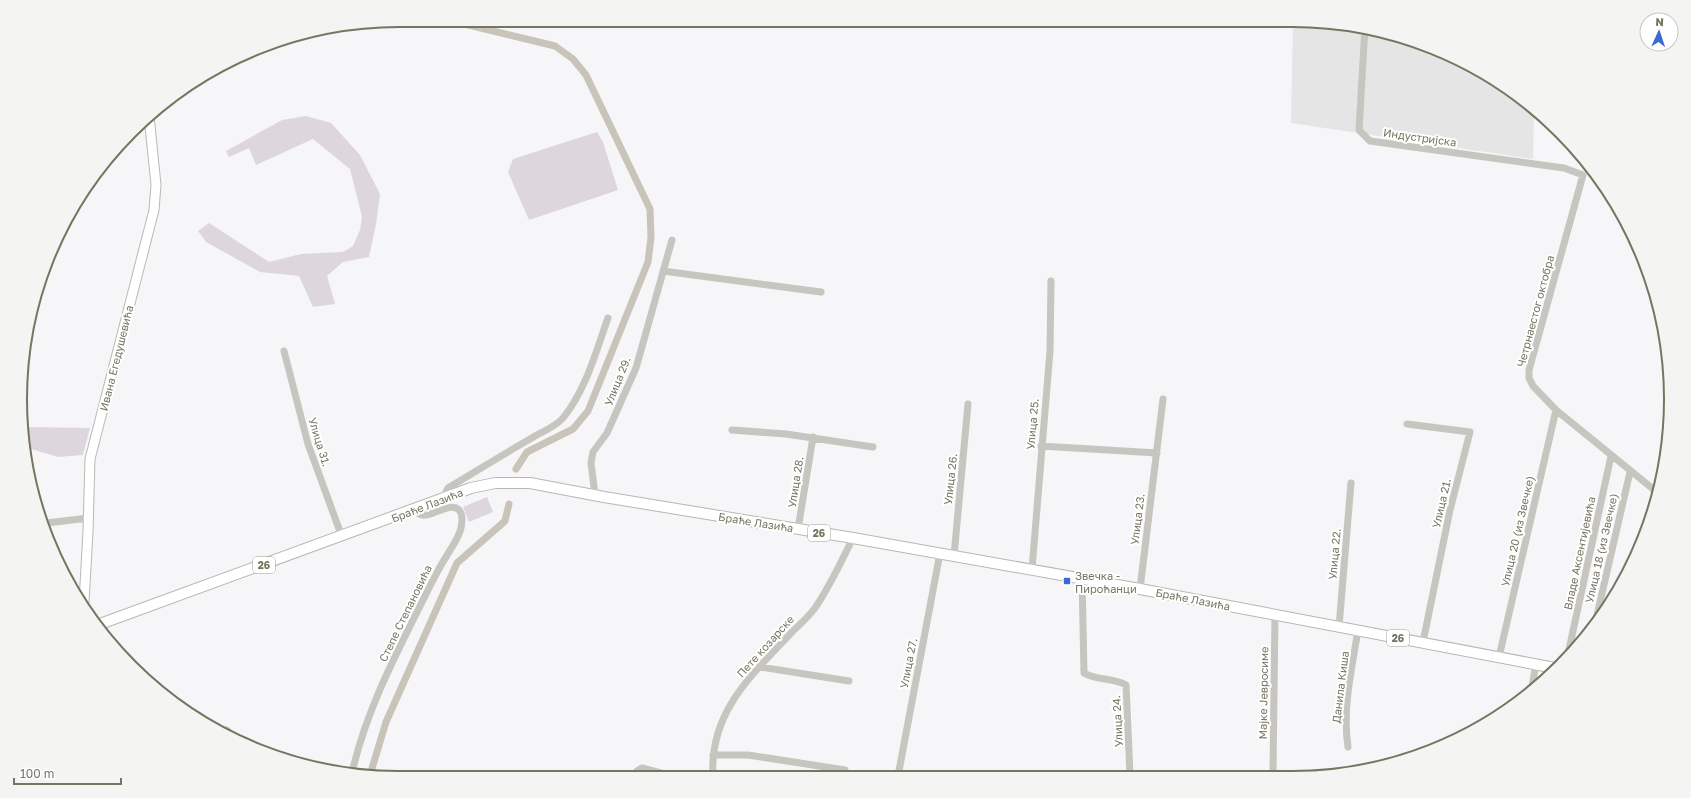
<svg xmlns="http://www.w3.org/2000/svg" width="1691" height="798" font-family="'Golos Text',sans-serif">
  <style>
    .built { fill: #e6e5e5 }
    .green { fill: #ded6dd }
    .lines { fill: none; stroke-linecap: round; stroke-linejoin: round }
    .canal { stroke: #c8c4ba; stroke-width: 7 }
    .secondary-casing { stroke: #babab1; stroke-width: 11 }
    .primary-casing { stroke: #b8b8b0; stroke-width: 12 }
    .street { stroke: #c6c5bf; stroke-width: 7 }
    .secondary { stroke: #fff; stroke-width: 9 }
    .primary { stroke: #fff; stroke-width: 10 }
    .poi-dot { fill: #3b6bd1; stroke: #fff; stroke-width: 1.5 }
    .labels { text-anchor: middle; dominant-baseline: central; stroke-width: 4; stroke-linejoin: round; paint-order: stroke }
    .shield { fill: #fff; stroke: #a09e90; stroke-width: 1 }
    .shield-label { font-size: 10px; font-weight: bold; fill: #777560 }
    .street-label { font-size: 11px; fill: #777560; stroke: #fff }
    .poi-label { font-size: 11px; fill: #777560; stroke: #fff; text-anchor: start }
    .rim { fill: none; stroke: #777560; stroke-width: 2 }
  </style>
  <rect width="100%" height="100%" fill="#f6f5f7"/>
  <path class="built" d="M1293,20L1366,27L1437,49L1503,84L1534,110L1533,159L1291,123Z"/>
  <path class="green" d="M306,116L331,123L360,155L380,194L376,224L369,257L343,262L327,276L335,304L313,307L299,276L260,272L206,242L198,231L209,223L269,262L301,254L343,252L353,246L360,230L362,217L350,169L313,139L256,165L249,148L229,157L226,151L282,120Z
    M597,132L603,142L618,190L529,220L508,172L513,159Z
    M24,427L90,428L83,455L58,457L28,448H23Z
    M487,497L493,512L469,522L463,507Z
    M951,770L1000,776H950Z"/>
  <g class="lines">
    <path class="canal" d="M448,20L555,46L573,59L586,75L650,209L651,237L648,262L588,411L573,429L527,452L516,469
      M370,775L386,722L457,563L505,521L509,504"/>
    <defs>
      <path id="secondary" d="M84,602L88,532L90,459L154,210L156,185L149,116"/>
      <path id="primary" d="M100,624L471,488L495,483H530L604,497L853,538L1140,589L1555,668"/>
    </defs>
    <use href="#secondary" class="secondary-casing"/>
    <use href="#primary" class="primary-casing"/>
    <path class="street" d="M1365,27L1359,130L1370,141L1564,168L1583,175L1529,370V378L1533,386L1556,410L1658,493
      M663,271L821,292
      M284,351L308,444L342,537
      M1407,424L1470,432L1450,510L1423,642
      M732,430L786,434L873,447
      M1041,446L1157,453
      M595,495L591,463L593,452L607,433L636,368L672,240
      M443,499L448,488C475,472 502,455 530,439C541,432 554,428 563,418C586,390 596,351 608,318
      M46,523L89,518
      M798,529L813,437
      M954,556L968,404
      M1032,569L1050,351L1051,281
      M1082,578L1084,673C1097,681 1111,677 1126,685L1130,775
      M1140,589L1163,399
      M1339,627L1351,483
      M1594,628L1630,472
      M1568,654L1611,456
      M1499,657L1556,410
      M760,667L849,681
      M1531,692L1536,664
      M218,730H227L232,738
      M1348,747C1342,709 1352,668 1358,630
      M713,755H748L845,770
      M352,773C367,706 401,645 431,584C436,575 440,566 446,557C451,548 459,538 461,528C462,523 463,514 459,510C450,500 430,520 419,514L416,509
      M1273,773L1275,614
      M898,776L940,553
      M633,777L637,771L642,768L676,777
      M713,777C709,712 751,676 792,632C800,624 811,615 817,605C831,584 842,560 853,538"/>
    <use href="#secondary" class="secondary"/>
    <use href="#primary" class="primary"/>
  </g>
  <rect class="poi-dot" x="1063" y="577" width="8" height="8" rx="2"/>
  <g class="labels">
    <g class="shield">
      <rect x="808" y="525" width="22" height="16" rx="3"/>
      <rect x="253" y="557" width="22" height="16" rx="3"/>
      <rect x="1387" y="630" width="22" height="16" rx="3"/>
    </g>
    <g class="shield-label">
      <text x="819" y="533">26</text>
      <text x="264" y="565">26</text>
      <text x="1398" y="638">26</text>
    </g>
    <g class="street-label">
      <text transform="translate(1420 137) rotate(8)">Индустријска</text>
      <text transform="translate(1535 311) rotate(-75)">Четрнаестог октобра</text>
      <text transform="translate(116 358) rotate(-76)">Ивана Егедушевића</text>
      <text transform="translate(617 381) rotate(-68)">Улица 29.</text>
      <text transform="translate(1032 424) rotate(-85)">Улица 25.</text>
      <text transform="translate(320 442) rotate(73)">Улица 31.</text>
      <text transform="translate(950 479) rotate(-84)">Улица 26.</text>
      <text transform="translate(795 482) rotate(-81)">Улица 28.</text>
      <text transform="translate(1441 503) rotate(-77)">Улица 21.</text>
      <text transform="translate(427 505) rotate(-21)">Браће Лазића</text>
      <text transform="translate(1137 519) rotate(-83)">Улица 23.</text>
      <text transform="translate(756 522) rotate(9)">Браће Лазића</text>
      <text transform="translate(1517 531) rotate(-77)">Улица 20 (из Звечке)</text>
      <text transform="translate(1601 548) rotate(-77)">Улица 18 (из Звечке)</text>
      <text transform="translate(1579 553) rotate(-78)">Владе Аксентијевића</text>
      <text transform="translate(1334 554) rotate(-85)">Улица 22.</text>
      <text transform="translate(1193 599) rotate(11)">Браће Лазића</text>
      <text transform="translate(405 613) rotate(-64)">Степе Степановића</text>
      <text transform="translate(765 646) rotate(-48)">Пете козарске</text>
      <text transform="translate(908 663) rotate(-79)">Улица 27.</text>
      <text transform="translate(1340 687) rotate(-83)">Данила Киша</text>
      <text transform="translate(1263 693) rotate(-89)">Мајке Јевросиме</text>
      <text transform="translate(1117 721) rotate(-93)">Улица 24.</text>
    </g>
    <g class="poi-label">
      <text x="1075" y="575">Звечка -<tspan x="1075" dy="13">Пироћанци</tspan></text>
    </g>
  </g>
  <path d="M0 0H1691V798H0ZM399 27H1292A372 372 0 0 1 1664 399V399A372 372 0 0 1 1292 771H399A372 372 0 0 1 27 399V399A372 372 0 0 1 399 27Z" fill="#f4f4f2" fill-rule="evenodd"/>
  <path class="rim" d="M399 27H1292A372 372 0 0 1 1664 399V399A372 372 0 0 1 1292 771H399A372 372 0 0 1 27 399V399A372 372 0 0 1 399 27Z"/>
  <g transform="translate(1659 32) rotate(3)"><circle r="19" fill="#ffffff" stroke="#c9c8bf"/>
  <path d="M0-3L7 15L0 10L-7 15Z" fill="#3b6bd1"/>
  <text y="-6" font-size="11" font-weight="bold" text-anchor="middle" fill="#777560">N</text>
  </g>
  <path d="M14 778v6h107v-6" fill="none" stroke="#777560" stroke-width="2"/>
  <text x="20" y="778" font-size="12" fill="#777560" stroke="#ffffff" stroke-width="3" paint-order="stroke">100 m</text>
</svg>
